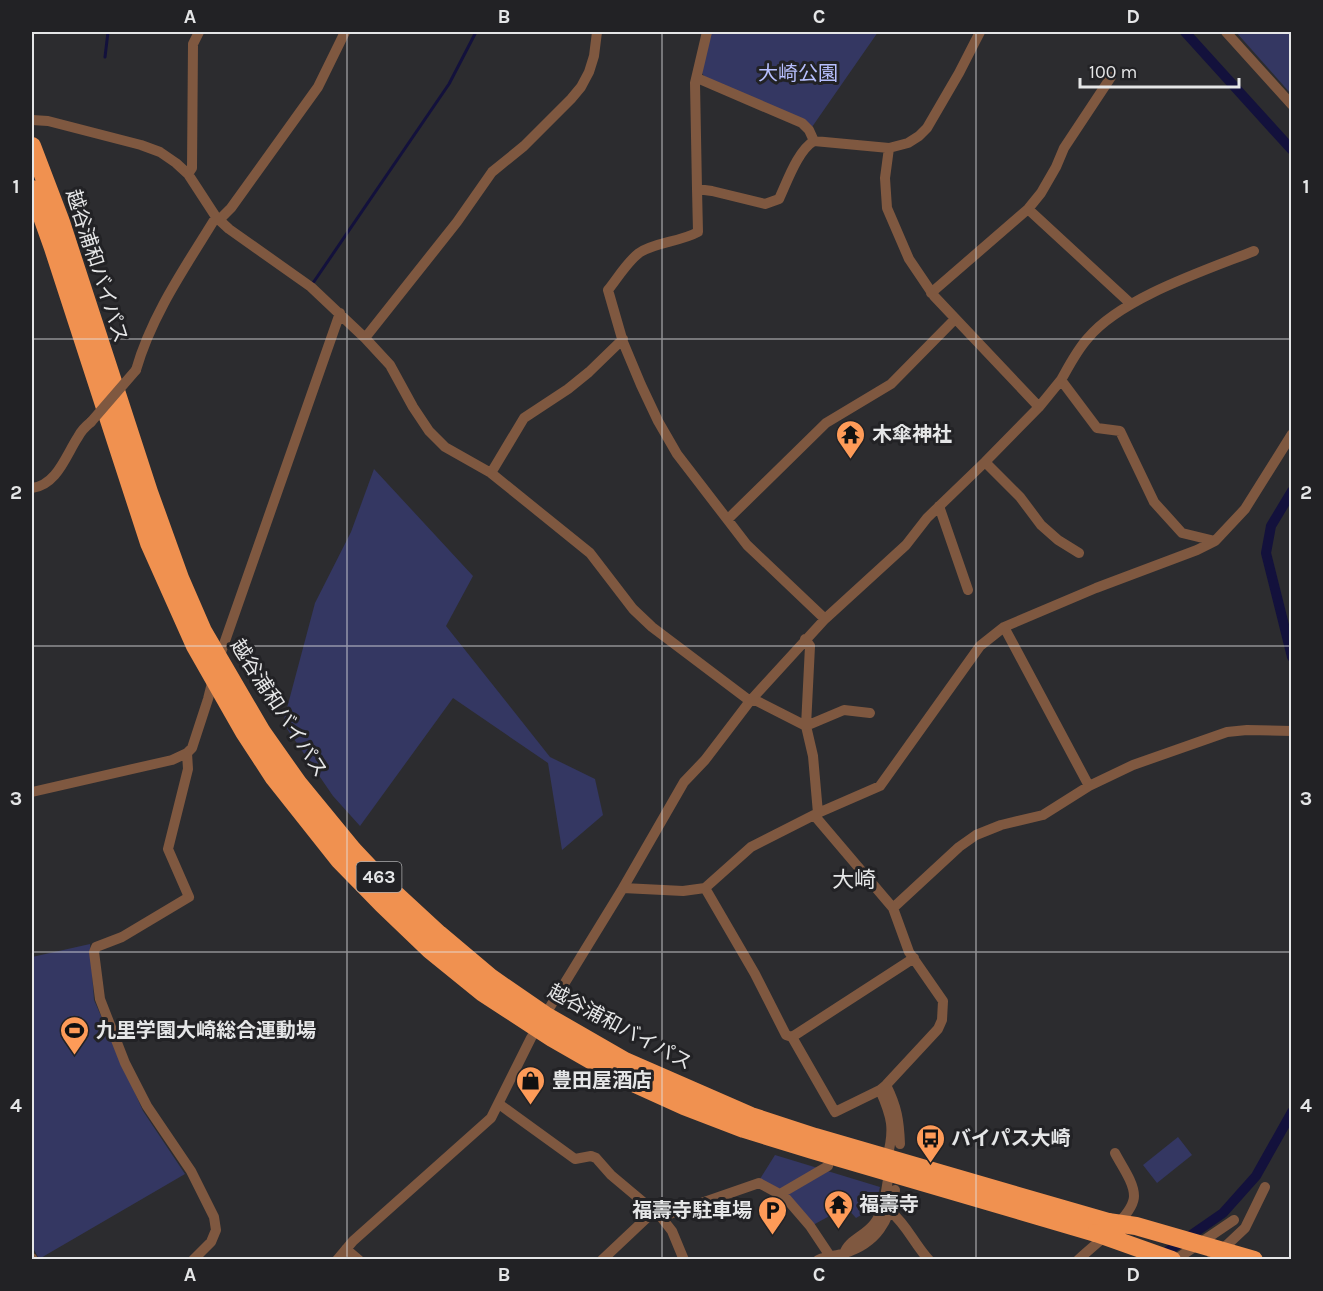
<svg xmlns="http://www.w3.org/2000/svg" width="1323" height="1291" font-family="Karla,'Noto Sans JP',sans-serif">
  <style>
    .green { fill: #343762 }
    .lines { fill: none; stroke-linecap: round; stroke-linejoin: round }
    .stream { stroke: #13113c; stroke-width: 3 }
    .canal { stroke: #13113c; stroke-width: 10 }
    .street { stroke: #7f5840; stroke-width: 10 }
    .highway { stroke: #f09150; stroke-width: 18 }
    .street-bridge { stroke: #7f5840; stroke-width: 10 }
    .highway-bridge { stroke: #f09150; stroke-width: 18 }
    .grid { fill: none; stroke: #e5e6e7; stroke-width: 1.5; stroke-opacity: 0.55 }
    .labels { text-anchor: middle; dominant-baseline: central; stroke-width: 6; stroke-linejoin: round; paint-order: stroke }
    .shield { fill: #222225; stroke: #aaabad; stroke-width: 1.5 }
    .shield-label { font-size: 18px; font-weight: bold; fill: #e5e6e7 }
    .park-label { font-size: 20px; fill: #b7bffd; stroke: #222225 }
    .street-label { font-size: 20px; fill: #e5e6e7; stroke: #222225 }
    .poi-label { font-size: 20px; font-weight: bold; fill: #e5e6e7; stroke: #222225; text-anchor: start }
    .quarter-label { font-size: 22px; fill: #e5e6e7; stroke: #222225 }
    .neatline { fill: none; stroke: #e5e6e7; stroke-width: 2 }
    .grid-label { font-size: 20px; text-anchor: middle; font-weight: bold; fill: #e5e6e7 }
  </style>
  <rect width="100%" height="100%" fill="#2c2c2f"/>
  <path class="green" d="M710,32H878L812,127L706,79L702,73Z
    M1236,32H1291V94Z
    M374,469L473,576L446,626L550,757L595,779L603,815L562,850L548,763L453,698L360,826L333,796L283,723L315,603L351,532Z
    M90,944L94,1000L143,1111L185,1174L39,1259L32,1246V957Z
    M1178,1137L1192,1155L1157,1183L1143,1165Z
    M775,1155L880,1187L875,1207L856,1218L846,1207L813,1225L760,1179Z"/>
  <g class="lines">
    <path class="stream" d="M105,57L108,32
      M313,283L449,84L476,32"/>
    <path class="canal" d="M1185,32L1292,150
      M1292,491L1271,526L1266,553L1292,657
      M1158,1258L1223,1213L1256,1176L1292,1112"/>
    <path class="street" d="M1226,32L1292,105
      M697,78L802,123L809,130L814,141
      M32,120L48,121L141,145L160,152L176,163L188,174L216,217L229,229L311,287L365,338L390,365L413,407L429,431L445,447L491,473L590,553L633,609L652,627L750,701H757L806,726L813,756L818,813
      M889,148L885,178L887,208L909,259L934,296L1039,407
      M188,174L192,168L193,44L199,32
      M697,189L695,83L707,32
      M1028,209L1131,304
      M219,220L231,208L318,87L345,32
      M931,293L1028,209L1041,193L1056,167L1064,148L1111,77
      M365,338L457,222L492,172L524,146L571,99L581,87L589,72L594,56L597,32
      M136,370C152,314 186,266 216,217
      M1061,380C1069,366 1077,350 1088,338C1121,298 1206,270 1254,251
      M985,462L1020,497L1041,525L1058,540L1079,553
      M491,473L524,418L568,389L589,372L623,339
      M32,488C57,485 66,455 78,437C81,431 86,426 91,422
      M939,506L968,590
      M728,519L826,423L891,384L955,319
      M825,619L747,545L677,454L658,421L641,385L623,342L608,290C617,279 627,262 639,253C655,242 680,242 698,232L697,189L712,191L765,204L779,199C787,182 798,150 814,141L889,148L908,143L919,136L927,128L959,73L980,32
      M1004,627L1089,786
      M805,639L810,646L806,726L844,710L870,713
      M218,661L340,313
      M187,753L188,769L168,849L189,897L122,937L96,947L94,952L100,999L125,1063L147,1106L191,1171L214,1217L216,1230L211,1242L193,1260
      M32,792L172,760L187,753L192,748L208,699L213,679
      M814,815L893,908L909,952L943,1001L942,1020L938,1029L886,1085L880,1090L835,1112L792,1037L914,958
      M623,888L684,782L705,760L750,701L825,619L906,545L927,518L985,462L1039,407L1061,380L1097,428L1120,431L1154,502L1182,533L1215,541
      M705,888L755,974L786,1035L792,1037
      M893,908L959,847L976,835L1001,825L1043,815L1089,786L1133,765L1227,732L1247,730L1292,731
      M886,1085C897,1107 899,1120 900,1144
      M880,1090C892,1117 895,1129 887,1158
      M499,1104L575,1159L591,1156L596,1158L611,1175L661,1217L672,1231L684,1260
      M780,1194L828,1166
      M891,1212C906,1224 915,1245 929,1260
      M661,1217L759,1183L785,1197L810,1226L830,1256
      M346,1249L359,1260
      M844,1254C848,1240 865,1236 874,1224C885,1210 886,1190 889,1173
      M32,1258L33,1260
      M337,1260L353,1241L491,1118L531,1038L623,888L683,891L705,888L751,847L818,813L880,786L980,646L1004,627L1096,588L1197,550L1215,541L1245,509L1292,434
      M602,1260L654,1211
      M818,1260C827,1256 836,1256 845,1253C877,1243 889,1221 895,1190
      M1078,1260C1092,1246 1134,1216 1134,1196C1134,1182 1121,1165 1115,1153
      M1175,1260L1234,1220
      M1211,1260L1245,1228L1265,1187"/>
    <path class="highway" d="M32,146L61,222L149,492L180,578L203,631L262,732L298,783L353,850L387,886L439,934L490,977L545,1015L625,1061L751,1116L815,1137L1108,1222
      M32,189L53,248L149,543L195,646L244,732L274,778L339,860L382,904L430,950L483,993L552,1038L620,1077L684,1106L744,1129L812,1150L1096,1233"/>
    <path class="street-bridge" d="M91,422L136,370"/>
    <path class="highway-bridge" d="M1108,1222L1136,1226L1254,1260
      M1096,1233L1172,1260"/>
  </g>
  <path class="grid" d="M347,32V1260M662,32V1260M976,32V1260M32,339H1292M32,646H1292M32,952H1292"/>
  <defs>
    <symbol id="temple-pin" viewBox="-11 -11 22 30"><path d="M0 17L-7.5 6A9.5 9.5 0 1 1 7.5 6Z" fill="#fe9b58" stroke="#222225"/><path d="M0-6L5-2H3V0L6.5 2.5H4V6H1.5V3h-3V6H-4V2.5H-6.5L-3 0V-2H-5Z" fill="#111"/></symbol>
    <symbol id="stadium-pin" viewBox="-11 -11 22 30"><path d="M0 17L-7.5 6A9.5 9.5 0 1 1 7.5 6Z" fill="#fe9b58" stroke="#222225"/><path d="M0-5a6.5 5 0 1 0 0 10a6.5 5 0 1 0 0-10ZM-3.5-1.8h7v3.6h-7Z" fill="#111"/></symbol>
    <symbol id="shop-pin" viewBox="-11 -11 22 30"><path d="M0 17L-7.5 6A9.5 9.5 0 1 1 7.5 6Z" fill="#fe9b58" stroke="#222225"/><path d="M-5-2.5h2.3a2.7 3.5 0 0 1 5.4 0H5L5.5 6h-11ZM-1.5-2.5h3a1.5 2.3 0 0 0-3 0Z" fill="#111"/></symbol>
    <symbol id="bus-pin" viewBox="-11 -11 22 30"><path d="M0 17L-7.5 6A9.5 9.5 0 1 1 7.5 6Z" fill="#fe9b58" stroke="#222225"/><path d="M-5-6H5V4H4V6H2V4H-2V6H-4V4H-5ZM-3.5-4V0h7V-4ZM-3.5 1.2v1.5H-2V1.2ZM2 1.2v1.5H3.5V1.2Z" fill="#111"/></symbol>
    <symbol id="parking-pin" viewBox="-11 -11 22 30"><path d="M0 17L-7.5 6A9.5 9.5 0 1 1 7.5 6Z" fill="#fe9b58" stroke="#222225"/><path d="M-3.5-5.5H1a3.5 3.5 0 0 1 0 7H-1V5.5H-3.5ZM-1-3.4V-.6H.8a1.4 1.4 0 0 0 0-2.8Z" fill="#111"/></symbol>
  </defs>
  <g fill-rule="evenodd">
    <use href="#temple-pin" x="834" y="418" width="33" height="45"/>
    <use href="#stadium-pin" x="58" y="1014" width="33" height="45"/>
    <use href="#shop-pin" x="514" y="1064" width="33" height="45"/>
    <use href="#bus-pin" x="914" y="1122" width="33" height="45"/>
    <use href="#temple-pin" x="822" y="1188" width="33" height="45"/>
    <use href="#parking-pin" x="756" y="1194" width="33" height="45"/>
  </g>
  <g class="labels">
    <rect class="shield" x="356.5" y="862" width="45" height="30" rx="4.5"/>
    <g class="shield-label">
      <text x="379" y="877">463</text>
    </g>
    <g class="park-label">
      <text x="798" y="73">大崎公園</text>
    </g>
    <g class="street-label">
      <text transform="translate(97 266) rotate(72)">越谷浦和バイパス</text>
      <text transform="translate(279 708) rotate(57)">越谷浦和バイパス</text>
      <text transform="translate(620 1027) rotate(28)">越谷浦和バイパス</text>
    </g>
    <g class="poi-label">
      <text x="872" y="434">木傘神社</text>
      <text x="96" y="1030">九里学園大崎総合運動場</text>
      <text x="552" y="1080">豊田屋酒店</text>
      <text x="951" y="1138">バイパス大崎</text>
      <text x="859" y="1204">福壽寺</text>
      <text x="752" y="1210" text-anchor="end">福壽寺駐車場</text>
    </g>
    <g class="quarter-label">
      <text x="854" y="880">大崎</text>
    </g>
  </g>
  <rect width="1323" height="1291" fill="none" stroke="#222225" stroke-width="66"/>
  <path d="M1080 78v9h159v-9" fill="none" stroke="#e5e6e7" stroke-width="3"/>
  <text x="1089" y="78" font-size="18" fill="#e5e6e7" stroke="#222225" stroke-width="4.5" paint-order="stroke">100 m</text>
  <rect x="33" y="33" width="1257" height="1225" class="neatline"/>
  <g class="grid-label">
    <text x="190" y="23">A</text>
    <text x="504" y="23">B</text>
    <text x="819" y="23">C</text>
    <text x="1133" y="23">D</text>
    <text x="16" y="193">1</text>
    <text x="1306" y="193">1</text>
    <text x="16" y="499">2</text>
    <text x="1306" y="499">2</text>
    <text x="16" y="805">3</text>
    <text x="1306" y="805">3</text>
    <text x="16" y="1112">4</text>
    <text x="1306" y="1112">4</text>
    <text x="190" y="1281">A</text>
    <text x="504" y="1281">B</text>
    <text x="819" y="1281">C</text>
    <text x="1133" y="1281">D</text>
  </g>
</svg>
